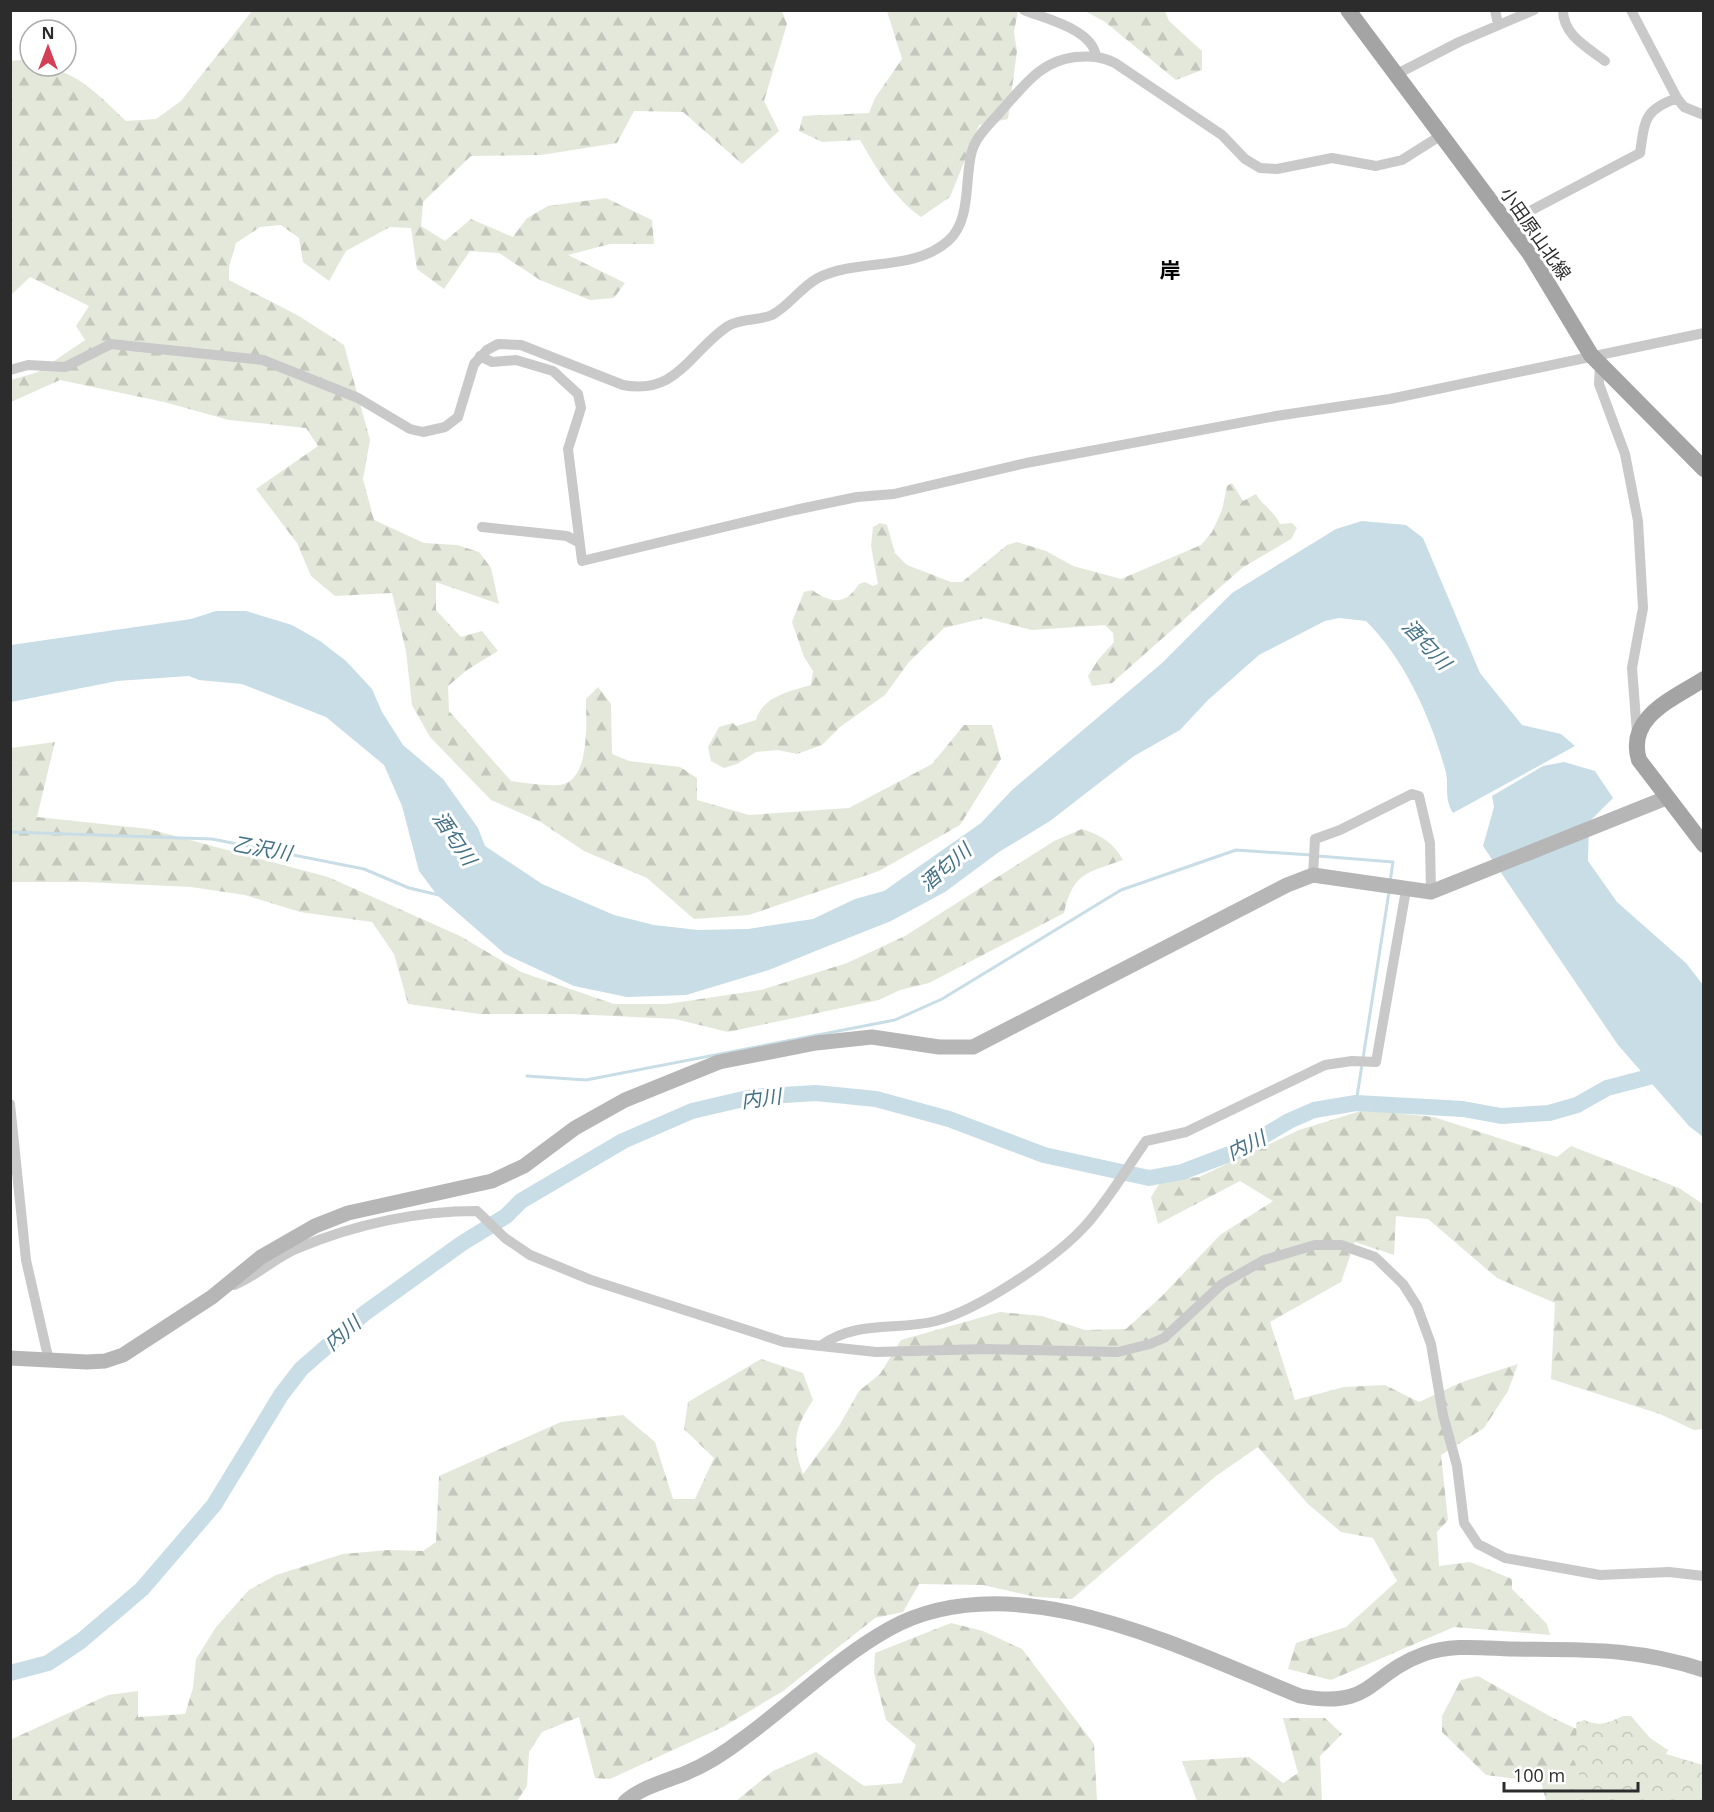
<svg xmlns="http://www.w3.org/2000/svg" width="1714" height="1812" font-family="'Open Sans','Noto Sans JP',sans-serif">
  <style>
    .forest { fill: url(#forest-firs) }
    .park { fill: url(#park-crowns) }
    .water { fill: #c8dde6 }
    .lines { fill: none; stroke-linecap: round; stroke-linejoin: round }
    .stream { stroke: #c8dde6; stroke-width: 3 }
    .river { stroke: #c8dde6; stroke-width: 16 }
    .street { stroke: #c9c9c9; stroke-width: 10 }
    .secondary { stroke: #b6b6b6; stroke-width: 15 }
    .primary { stroke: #a4a4a4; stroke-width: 16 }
    .labels { text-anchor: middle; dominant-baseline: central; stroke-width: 6; stroke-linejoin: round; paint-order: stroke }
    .street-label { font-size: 18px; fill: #2c2c2c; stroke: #fff }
    .water-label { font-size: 20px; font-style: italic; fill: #437185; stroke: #fff }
    .quarter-label { font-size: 21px; font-weight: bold; fill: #000; stroke: #fff }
  </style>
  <defs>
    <pattern id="forest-firs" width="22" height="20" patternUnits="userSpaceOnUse" patternTransform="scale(1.5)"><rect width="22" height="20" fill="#e3e8db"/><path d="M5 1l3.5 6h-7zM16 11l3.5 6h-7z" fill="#c3c7bc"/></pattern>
    <pattern id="park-crowns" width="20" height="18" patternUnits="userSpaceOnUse" patternTransform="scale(1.5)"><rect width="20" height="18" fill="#e3e8db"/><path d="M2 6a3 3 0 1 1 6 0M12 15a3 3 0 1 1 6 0" fill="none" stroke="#c3c7bc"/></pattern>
  </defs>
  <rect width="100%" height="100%" fill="#fff"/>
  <path class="forest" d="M252,11H782L787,24L764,101L779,131L742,164L683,112L634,111L617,143L541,155L471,156L423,202L421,226L445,241L471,219L513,237L527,218L548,206L606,198L652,220L654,244H610L568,255L625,283L614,298L590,300L540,280L499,253L470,251L444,289L417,269L411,228L390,227L346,251L329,281L303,262L299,238L281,225L260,227L236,243L229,267V280L299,316L344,345L370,440L363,479L374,520L424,543L457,545L479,552L491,568L499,604L436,582V610L461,637L482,631L498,651L467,670L448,686L449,711L511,781C526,783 543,786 558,785C591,784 586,721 586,699L598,687L611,704L612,754L629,761L680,767L697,778V800L749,815L849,808L932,764L964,725H992L1001,759L960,825L879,871L749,915L694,919L647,878L584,851L539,821L491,800L430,737L412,705L406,651L392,593L335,596L311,576L297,543L256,489L318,446L306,428L229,420L164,402L60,380L11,402V380L38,372L85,340L76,326L89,306L30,277L11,295V61L30,59V66C73,66 96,93 126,121L156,119L181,101Z
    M887,11H1018L1014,32L1017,51L1008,119L979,125L950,197L921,217C893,197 877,169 860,140L822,142L799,131L803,116L869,113L875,98L902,59Z
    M1085,11H1165L1169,21L1202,51V70L1176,80L1105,22Z
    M1232,483L1243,501L1256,494C1263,506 1274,511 1280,524L1292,523L1297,528L1291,539L1242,568L1112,683L1092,686L1088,676L1098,660L1114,642L1113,633L1105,625L1032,630L985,618L944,628L909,662L885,695L840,727L822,745L797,754L778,750L756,752L737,764L724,768L711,761L708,747L719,727L733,723L736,726L756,720C762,697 790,691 811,685L813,671L804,657L792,622L804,592L812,590C831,603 845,606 859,584L865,582L873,586L878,584L871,546L873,527L880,523L887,525L895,553L907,565L951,582H962L1007,545L1017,542L1046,551L1073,566L1121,579L1201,545L1212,532L1222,510L1227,486Z
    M55,742L37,817L149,829L328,877L460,936L521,972L614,1004H667L761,990L847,963L905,936L1054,841L1082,829C1100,835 1113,842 1123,860C1087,873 1073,872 1064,913L929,983L900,990L879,1000L728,1032L675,1019L573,1014H480L408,1004L394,954L372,922L300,912L245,895L191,887L86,882H11V748Z
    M1364,1110L1434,1117L1557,1157L1571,1146L1679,1188L1703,1204V1429L1694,1430L1660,1414L1551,1379L1555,1303L1497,1278L1428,1219L1396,1216L1394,1255L1355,1242L1341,1282L1270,1322L1295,1400L1344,1387L1385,1385L1419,1402L1462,1382L1518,1364L1508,1391L1484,1428L1441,1455L1448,1520L1437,1532L1439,1566L1470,1562L1512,1579V1589L1547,1624L1550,1635L1454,1627L1331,1680L1288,1669L1296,1643L1346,1627L1397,1581L1373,1538L1341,1532L1308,1504L1258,1447L1216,1476L1072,1599L1036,1597L983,1585L919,1584L903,1612L875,1618L783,1691L723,1727L610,1779L595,1778L579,1717L542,1732L529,1752L527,1786L517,1801H11L10,1740L108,1695L138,1691V1717L185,1714L193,1688L196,1659L216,1627L249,1590L276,1575L343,1554L389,1550L423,1551L436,1542L439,1476L561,1422L623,1415L655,1442L673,1499H695L714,1458L684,1429L688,1402L761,1359L803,1373L813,1400C795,1428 791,1441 803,1474L839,1426L859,1391L880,1374L901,1340L1000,1312L1042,1316L1085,1330L1126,1329L1161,1297L1220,1235L1273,1201L1240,1181L1158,1224L1151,1197L1161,1181L1199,1177L1299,1130Z
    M951,1623L983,1631L1022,1649L1094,1744L1097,1801H736L773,1771L816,1752L864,1786L902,1783L916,1745L886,1720L874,1673L875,1653Z
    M1478,1676L1553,1718L1598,1739L1640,1801H1546L1538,1769L1517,1779L1486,1775L1442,1732V1716L1461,1680Z
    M1283,1718H1325L1342,1734L1320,1756L1322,1801H1197L1182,1761L1249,1757L1283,1783L1298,1773Z"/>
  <path class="park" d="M1623,1716H1631L1650,1738L1668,1750L1666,1754L1703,1765V1801H1562C1574,1782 1587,1784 1573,1759L1577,1748L1576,1723L1584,1720C1600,1727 1608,1723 1623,1716Z"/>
  <path class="water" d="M1362,521L1406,525L1423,538L1480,673L1522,725L1561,734L1575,746L1453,813C1443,796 1450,786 1445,769C1431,718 1404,658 1366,621L1339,618L1325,621L1259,655L1208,700L1180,730L1134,756L1050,821L999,852L945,892L891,921L818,950L769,970L686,995L627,997L574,986L505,954L437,895L419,871L402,806L384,765L326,717L242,684L199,680L189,676L117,681L11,702V645L191,619L216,611H246L292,625L320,641L346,661L372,689L382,712L403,745L443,779L478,828L485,846L542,884L614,915L654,925L698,930L748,929L813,919L855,899L884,891L981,823L1012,790L1161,664L1232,593L1336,529Z
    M1564,762L1595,771L1613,798L1589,822L1588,861L1617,902L1686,963L1703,985V1137L1689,1126L1618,1045L1483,846L1494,807L1492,796L1543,766Z"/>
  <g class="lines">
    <path class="stream" d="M10,832L212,839L364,869L409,888L439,895
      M1318,856L1393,862L1390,882
      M527,1076L586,1080L895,1020L942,999L1121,890L1236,850L1311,855
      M1356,1103L1389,892"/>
    <path class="river" d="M10,1673L48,1663L81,1641L142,1589L214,1505L281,1395L301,1369L365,1313L461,1244L506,1216L521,1201L623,1141L692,1111L752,1097L816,1093L876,1099L949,1119L1044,1155L1149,1178L1182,1172L1240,1150L1289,1121L1314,1110L1356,1103L1463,1109L1501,1116L1549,1113L1577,1105L1607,1088L1668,1072"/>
    <path class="street" d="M1024,10C1046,19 1092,29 1096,56
      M1495,10L1498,24
      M1563,10C1563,35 1587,47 1605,61
      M1631,10L1677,98L1684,107L1704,115
      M1395,75L1459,42L1534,10
      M1507,223L1640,153C1645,119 1644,110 1677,98
      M480,356L492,362L516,360L553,371L578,394L581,408L568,449L582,561L795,510L857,497L894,494L1026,463L1276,416L1390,399L1704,333
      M1600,365L1599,384L1625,454L1638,521L1643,608L1632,668L1637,733
      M10,370L28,365L65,367L111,344L263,360L358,398L410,429L423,432L445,427L458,417L474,364L487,350L498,344L521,345L623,385C678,395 689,352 728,326C741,318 758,321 772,315C789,306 801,287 818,278C857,258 913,272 948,241C972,220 964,179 972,151C976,136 991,123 1001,111C1024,86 1040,61 1075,57C1091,56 1101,56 1115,63L1222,135L1245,159L1260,168L1277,169L1332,158L1376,166L1402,160L1440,136
      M482,527L567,536L578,542
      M1313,875L1315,839L1340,830L1412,794L1419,796L1430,843L1431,892
      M10,1104L26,1260L49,1361
      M234,1285C257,1276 275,1257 298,1248C354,1225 416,1211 477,1211L505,1238L530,1255L591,1280L784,1342L876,1352L986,1349L1118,1352L1150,1344L1164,1338L1222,1284L1264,1260L1315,1245H1341L1375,1257L1403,1284L1417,1306L1431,1344L1443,1415L1457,1466L1464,1523L1478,1544L1505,1558L1600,1575L1669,1572L1704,1576
      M822,1345C857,1320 896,1331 936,1321C978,1310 1055,1259 1085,1226C1108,1201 1126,1169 1146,1141L1186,1132L1325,1065L1352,1061L1376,1062L1406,890"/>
    <path class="secondary" d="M10,1358L87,1362L105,1361L123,1355L212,1297L261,1257L315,1226L348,1213L492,1181L524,1166L575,1128L625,1100L719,1062L816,1043L872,1037L939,1047H973L1287,885L1313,875L1431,892L1666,798
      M625,1802C641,1787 667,1781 686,1773C708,1764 726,1752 744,1738C792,1703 837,1658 889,1629C1013,1560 1183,1649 1300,1696C1373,1710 1368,1674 1424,1654C1451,1644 1482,1648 1510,1649C1582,1650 1634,1647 1704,1670"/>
    <path class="primary" d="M1348,10L1530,254L1591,355L1704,469
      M1704,679C1673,699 1626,717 1639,760L1704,845"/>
  </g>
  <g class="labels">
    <g class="street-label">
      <text transform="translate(1536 233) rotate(55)">小田原山北線</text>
    </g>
    <g class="water-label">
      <text transform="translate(1427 644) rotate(47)">酒匂川</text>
      <text transform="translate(455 838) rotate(56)">酒匂川</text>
      <text transform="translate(262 848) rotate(10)">乙沢川</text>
      <text transform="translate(945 867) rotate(-41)">酒匂川</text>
      <text transform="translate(761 1098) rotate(-7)">内川</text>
      <text transform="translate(1246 1145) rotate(-26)">内川</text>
      <text transform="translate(342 1333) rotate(-41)">内川</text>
    </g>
    <g class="quarter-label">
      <text x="1170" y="270">岸</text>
    </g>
  </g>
  <rect width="1714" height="1812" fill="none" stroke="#2c2c2c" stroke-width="24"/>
  <g transform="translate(48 48)"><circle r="28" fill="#ffffff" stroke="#ababab" stroke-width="1.5"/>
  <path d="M0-4.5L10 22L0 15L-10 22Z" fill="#d23f56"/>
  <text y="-9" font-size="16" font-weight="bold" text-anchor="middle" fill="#2c2c2c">N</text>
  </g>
  <path d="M1504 1782v9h134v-9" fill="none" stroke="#2c2c2c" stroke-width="3"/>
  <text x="1513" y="1782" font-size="18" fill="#2c2c2c" stroke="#ffffff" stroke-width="4.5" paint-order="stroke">100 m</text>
</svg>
